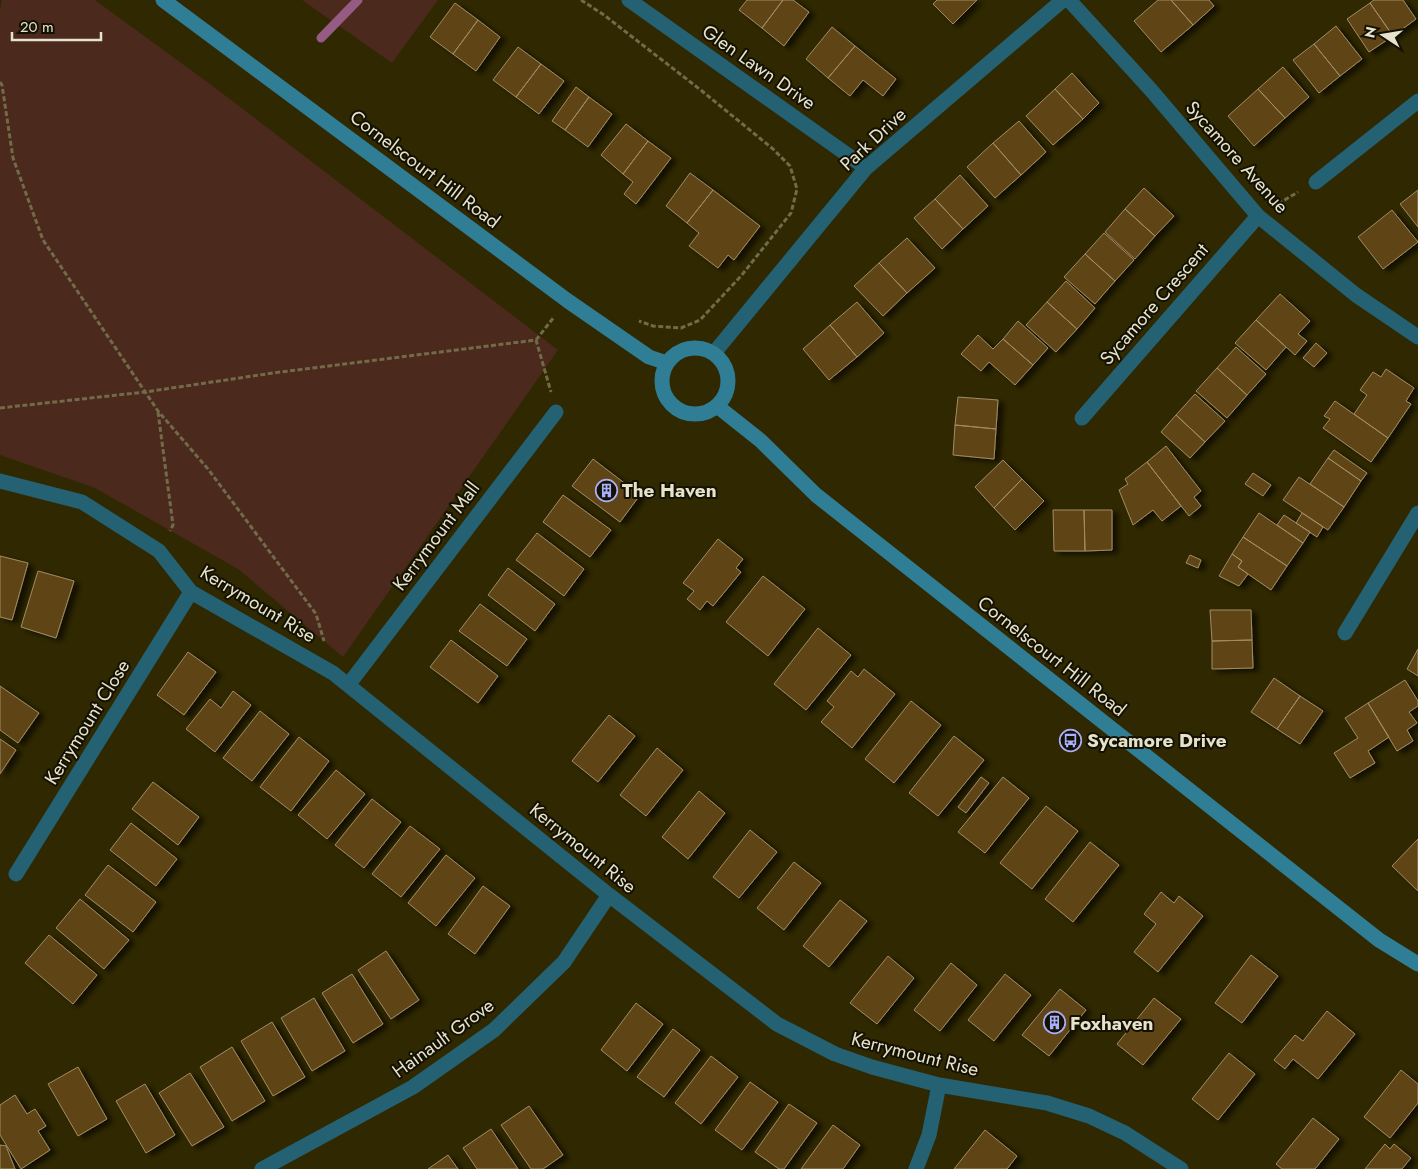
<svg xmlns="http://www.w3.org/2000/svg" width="1418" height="1169" font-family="Jost,sans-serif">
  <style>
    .green { fill: #4b291c }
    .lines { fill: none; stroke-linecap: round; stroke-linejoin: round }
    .stream { stroke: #965b82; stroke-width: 9 }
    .building { fill: #5e4512; stroke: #a28c66; filter: url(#shadow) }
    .path { stroke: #716b4a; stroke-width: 3; stroke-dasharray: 5 2.5; stroke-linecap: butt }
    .street { stroke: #236173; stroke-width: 15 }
    .secondary { stroke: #2f7e95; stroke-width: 15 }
    .labels { text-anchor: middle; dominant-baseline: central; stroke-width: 4; stroke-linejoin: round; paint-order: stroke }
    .street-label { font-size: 19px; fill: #e6e3cd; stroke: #141103 }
    .poi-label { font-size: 19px; font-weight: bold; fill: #e6e3cd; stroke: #141103; text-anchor: start }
  </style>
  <defs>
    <filter id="shadow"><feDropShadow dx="5.5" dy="3" stdDeviation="2.5" flood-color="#0009"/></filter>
  </defs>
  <rect width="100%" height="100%" fill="#2f2800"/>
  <path class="green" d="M2,0H95L214,87L558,350L343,657L238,569L95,488L0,455V10Z
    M302,0H438L392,63Z"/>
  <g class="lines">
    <path class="stream" d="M321,38L358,0"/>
  </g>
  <path class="building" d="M747,0H783L762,28L739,10Z
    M783,0H793L809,12L784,46L762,28Z
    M937,0H977L953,24L933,4Z
    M1158,0H1171L1193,25L1161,52L1134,21Z
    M1171,0H1209L1214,6L1193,25Z
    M1374,0H1403L1416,19L1393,36L1370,3Z
    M455,3L478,20L453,54L430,37Z
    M1370,3L1393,36L1369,52L1347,19Z
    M478,20L500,37L476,71L453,54Z
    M1336,26L1362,59L1340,76L1314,44Z
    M832,27L855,46L828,78L806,59Z
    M1314,44L1340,76L1319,93L1293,60Z
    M855,46L896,79L883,96L863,80L850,96L828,78Z
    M518,47L541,64L516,97L493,80Z
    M541,64L564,81L539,114L516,97Z
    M1283,67L1309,97L1285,118L1258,89Z
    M1072,73L1099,103L1083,119L1055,89Z
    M576,87L589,97L565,130L552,121Z
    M1055,89L1083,119L1053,145L1026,116Z
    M1258,89L1285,118L1254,146L1228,116Z
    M589,97L612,114L588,147L565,130Z
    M1019,121L1046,152L1021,175L993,143Z
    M626,124L648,141L623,174L601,155Z
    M648,141L671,158L636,204L624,194L633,182L623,174Z
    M993,143L1021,175L995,198L967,167Z
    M690,173L713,190L687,223L666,206Z
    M960,175L988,206L963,229L935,199Z
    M1144,188L1174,216L1155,236L1125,209Z
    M713,190L760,226L734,260L728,255L718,268L689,246L699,233L687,223Z
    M1418,190V227L1400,204Z
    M935,199L963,229L942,249L914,218Z
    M1125,209L1155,236L1135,259L1105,232Z
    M1392,210L1418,242L1383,269L1358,237Z
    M1104,233L1134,260L1115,281L1085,254Z
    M907,238L935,268L907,293L879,263Z
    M1085,254L1115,281L1095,304L1064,277Z
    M879,263L907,293L883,316L854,286Z
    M1066,281L1095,308L1077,329L1047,302Z
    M1280,294L1310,321L1298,334L1307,341L1295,355L1256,320Z
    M857,302L884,333L857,357L830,325Z
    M1047,302L1077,329L1056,352L1026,325Z
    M1256,320L1286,347L1266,370L1235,343Z
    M1018,321L1048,348L1033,365L1003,339Z
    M830,325L857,357L829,380L803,349Z
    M978,335L993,349L1003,339L1033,365L1015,385L989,362L981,371L961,354Z
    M1316,343L1327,353L1314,367L1303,358Z
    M1236,347L1266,374L1247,395L1217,368Z
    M1217,368L1247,395L1227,418L1196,391Z
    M1386,369L1414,388L1406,401L1411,404L1388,438L1354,414L1367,395L1360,390L1373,372L1381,377Z
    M1195,394L1225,421L1205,442L1176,415Z
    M958,397L998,400L996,429L955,425Z
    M1335,401L1388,438L1371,462L1323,428L1330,419L1324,416Z
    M1176,415L1205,442L1190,458L1161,432Z
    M955,425L996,429L994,459L953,455Z
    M1166,446L1201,491L1194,497L1201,506L1189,516L1147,462Z
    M1334,450L1367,473L1361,481L1328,458Z
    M1328,458L1361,481L1344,507L1310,484Z
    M593,459L640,495L620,522L572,486Z
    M1003,460L1022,479L994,508L975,487Z
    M1147,462L1181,506L1162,521L1153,510L1133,525L1119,490L1128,484L1125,479Z
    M1253,473L1271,485L1263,496L1245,484Z
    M1299,477L1344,507L1328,530L1283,500Z
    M1022,479L1044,501L1015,530L994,508Z
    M563,495L611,530L590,557L543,522Z
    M1053,510H1084L1085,551H1054Z
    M1084,510H1112V550L1085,551Z
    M1259,513L1303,543L1287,566L1243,537Z
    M1302,513L1323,527L1317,537L1296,523Z
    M1284,515L1310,532L1303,543L1277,525Z
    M537,533L584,569L564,596L516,560Z
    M1243,537L1287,566L1271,590L1238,567L1242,561L1232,554Z
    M718,539L743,559L736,568L741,572L713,606L707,601L700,610L687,599L694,591L683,583Z
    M1232,554L1242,561L1238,567L1248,574L1239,586L1219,576Z
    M1190,555L1201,560L1198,568L1186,563Z
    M0,556L28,563L12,620L0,617Z
    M508,568L555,604L535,631L488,595Z
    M38,571L74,581L56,638L21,627Z
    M763,576L805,609L768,656L726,622Z
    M480,604L527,639L507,666L459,631Z
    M1210,610H1251L1252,640L1212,641Z
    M818,628L851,655L806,710L774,684Z
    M451,640L498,676L478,703L430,667Z
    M1252,640L1253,668L1212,669V641Z
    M1418,649V676L1407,669Z
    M188,652L216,672L184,715L157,695Z
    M864,669L895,694L852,748L821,722L834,707L827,701L851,671L858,677Z
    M1274,678L1300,696L1277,729L1251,712Z
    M1405,680L1418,701V706L1409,712L1417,723L1407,730L1413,741L1397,751L1368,703Z
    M0,686L39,713L18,743L0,730Z
    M233,691L251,705L215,752L186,729L210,699L221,708Z
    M1300,696L1323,711L1300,744L1277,729Z
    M911,701L941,725L894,783L865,759Z
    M1368,703L1389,737L1368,751L1375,763L1350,778L1334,753L1358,738L1345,718Z
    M260,711L289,734L252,781L223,758Z
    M609,715L635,736L598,782L572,761Z
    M954,736L984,760L938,816L909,793Z
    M299,737L329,761L291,811L260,787Z
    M0,739L16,750L0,774Z
    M657,748L683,770L646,816L620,795Z
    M336,770L365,794L327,839L298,815Z
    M981,777L989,783L966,813L958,807Z
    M1003,777L1029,798L985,853L958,832Z
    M153,782L199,817L178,845L132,809Z
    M699,791L725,813L688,859L662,837Z
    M372,799L401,822L364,868L335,845Z
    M1046,806L1078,831L1032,889L1000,863Z
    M131,823L177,859L156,886L110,850Z
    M410,826L440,849L401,897L372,874Z
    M750,830L777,852L739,898L713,877Z
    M1418,839V891L1392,866Z
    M1090,842L1119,865L1073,922L1045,899Z
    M446,855L475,878L436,926L408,903Z
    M794,862L821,883L784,930L757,908Z
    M108,865L156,902L133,932L85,895Z
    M483,886L510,906L475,954L448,934Z
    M1161,892L1174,903L1179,896L1203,916L1158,972L1134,952L1156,924L1144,914Z
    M80,899L129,940L104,969L56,928Z
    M840,900L867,921L829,967L803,946Z
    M49,935L97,975L73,1004L25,963Z
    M386,951L419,1000L391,1019L358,970Z
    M1251,955L1278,976L1242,1023L1215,1003Z
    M888,956L914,978L877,1024L850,1003Z
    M951,963L977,985L940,1031L914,1010Z
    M352,974L383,1024L353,1043L322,993Z
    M1005,974L1031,995L994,1041L968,1020Z
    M1060,989L1086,1010L1049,1056L1022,1035Z
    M314,998L345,1051L312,1071L281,1018Z
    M1154,998L1181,1019L1143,1065L1117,1044Z
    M636,1003L663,1024L627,1071L601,1050Z
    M1327,1011L1355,1034L1318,1079L1293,1059L1285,1069L1274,1060L1295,1035L1303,1041Z
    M272,1022L305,1077L273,1096L241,1041Z
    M673,1029L700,1050L664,1097L637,1077Z
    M232,1047L265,1101L232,1121L200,1067Z
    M1229,1053L1255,1074L1218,1120L1192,1099Z
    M711,1056L738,1077L701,1124L675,1103Z
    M78,1067L107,1119L78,1136L48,1084Z
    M1401,1070L1418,1084V1103L1390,1138L1364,1117Z
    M190,1073L224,1127L192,1146L159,1093Z
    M750,1082L778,1102L742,1150L715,1130Z
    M145,1084L175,1135L146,1153L116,1101Z
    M15,1095L27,1114L35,1109L46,1126L38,1131L50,1150L21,1169L0,1135V1105Z
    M789,1104L817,1123L784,1169H779L755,1152Z
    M529,1106L563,1155L543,1169H531L501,1125Z
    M1313,1118L1339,1139L1315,1169H1282L1276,1164Z
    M833,1125L860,1145L843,1169H801Z
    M491,1129L518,1169H477L463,1148Z
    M985,1130L1017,1156L1007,1169H954Z
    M1385,1144L1390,1149L1394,1144L1411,1158L1402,1169H1365Z
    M0,1145L6,1146L15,1169H0Z
    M448,1155L458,1169H428Z"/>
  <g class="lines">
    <path class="path" d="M581,0L604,15L702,91L773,149L790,166L797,189L791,213L741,276L700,320L681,328L653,326L639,321
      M0,82L2,85L13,158L43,240L158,411L208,469L316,614L324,641
      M1278,204L1298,192
      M536,340L554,317
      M0,408L145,392L273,373L536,340L551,392
      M158,412L173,525L170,531"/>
    <path class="street" d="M629,0L866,168
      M1069,0L1151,90L1258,216L1356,295L1418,337
      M1316,182L1418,101
      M714,353L866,168L1063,0
      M1082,418L1258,216
      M0,481L82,502L159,551L191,592L333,673L609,895L777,1024L835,1054L872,1067L939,1085L1047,1103L1089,1116L1125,1133L1181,1169
      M1345,633L1418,513
      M349,684L556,412
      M16,874L191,592
      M262,1169L413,1087L494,1030L564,962L609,895
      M916,1169L929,1135L939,1085"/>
    <path class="secondary" d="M163,0L568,301L649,357L667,363
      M662 381a33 33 0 1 1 66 0a33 33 0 1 1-66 0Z
      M717,406L761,441L816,495L1379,940L1418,964"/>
  </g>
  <defs>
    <symbol id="building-ring" viewBox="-11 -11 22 22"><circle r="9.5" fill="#141103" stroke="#aaaffb" stroke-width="1.5"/><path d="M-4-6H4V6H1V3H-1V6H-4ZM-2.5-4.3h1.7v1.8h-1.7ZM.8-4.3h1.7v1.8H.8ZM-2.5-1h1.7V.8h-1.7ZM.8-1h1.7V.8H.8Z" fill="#aaaffb"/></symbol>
    <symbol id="bus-ring" viewBox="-11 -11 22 22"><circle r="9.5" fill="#141103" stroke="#aaaffb" stroke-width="1.5"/><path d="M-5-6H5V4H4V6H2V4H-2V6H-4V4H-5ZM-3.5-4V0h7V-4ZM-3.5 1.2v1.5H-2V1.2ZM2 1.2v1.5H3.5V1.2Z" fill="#aaaffb"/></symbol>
  </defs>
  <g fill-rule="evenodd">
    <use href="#building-ring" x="594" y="478" width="25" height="25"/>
    <use href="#bus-ring" x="1058" y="728" width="25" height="25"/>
    <use href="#building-ring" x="1042" y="1010" width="25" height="25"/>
  </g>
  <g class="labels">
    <g class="street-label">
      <text transform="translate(759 67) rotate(35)">Glen Lawn Drive</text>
      <text transform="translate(873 139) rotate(-43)">Park Drive</text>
      <text transform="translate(1237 157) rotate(48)">Sycamore Avenue</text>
      <text transform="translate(425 169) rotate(37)">Cornelscourt Hill Road</text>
      <text transform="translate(1154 304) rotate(-49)">Sycamore Crescent</text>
      <text transform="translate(436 536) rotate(-53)">Kerrymount Mall</text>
      <text transform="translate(258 604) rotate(31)">Kerrymount Rise</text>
      <text transform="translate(1052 656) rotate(38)">Cornelscourt Hill Road</text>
      <text transform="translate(87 722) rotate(-58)">Kerrymount Close</text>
      <text transform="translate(583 848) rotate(39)">Kerrymount Rise</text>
      <text transform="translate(443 1038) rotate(-36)">Hainault Grove</text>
      <text transform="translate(915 1054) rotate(14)">Kerrymount Rise</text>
    </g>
    <g class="poi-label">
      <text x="622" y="490">The Haven</text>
      <text x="1087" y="740">Sycamore Drive</text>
      <text x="1070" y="1023">Foxhaven</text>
    </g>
  </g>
  <g transform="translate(1383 35) rotate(282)" stroke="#141103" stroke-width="4" paint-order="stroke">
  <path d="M0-4L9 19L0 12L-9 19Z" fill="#e6e3cd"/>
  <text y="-8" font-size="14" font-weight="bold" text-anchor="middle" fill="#e6e3cd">N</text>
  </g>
  <path d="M12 32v8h89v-8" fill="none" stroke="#e6e3cd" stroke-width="2.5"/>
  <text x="20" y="32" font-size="15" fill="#e6e3cd" stroke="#141103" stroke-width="4" paint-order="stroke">20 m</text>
</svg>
